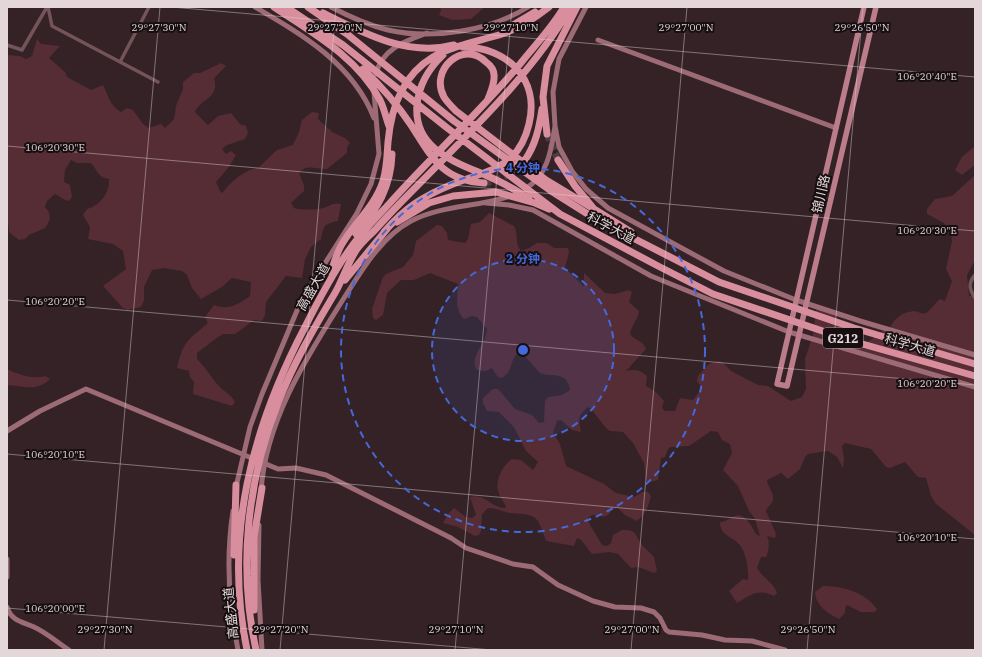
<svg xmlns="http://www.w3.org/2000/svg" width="982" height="657" font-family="'IBM Plex Serif','Noto Sans SC',serif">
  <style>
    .green { fill: #562c35 }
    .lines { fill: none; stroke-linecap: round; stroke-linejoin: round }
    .highway-tunnel { stroke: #4e3d41; stroke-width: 7; stroke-dasharray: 7 3.5; stroke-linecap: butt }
    .street { stroke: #725459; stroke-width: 3.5 }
    .secondary { stroke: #9c6b75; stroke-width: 5 }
    .primary { stroke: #bc7d8a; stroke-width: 5.5 }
    .highway { stroke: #d88e9d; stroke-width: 7 }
    .ticks { fill: none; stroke: #e3d7d9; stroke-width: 1; stroke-opacity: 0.45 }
    .ring { fill: none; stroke: #4569d8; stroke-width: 2; stroke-dasharray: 7 5 }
    .labels { text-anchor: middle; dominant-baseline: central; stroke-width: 4; stroke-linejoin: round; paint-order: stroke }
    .shield { fill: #160e10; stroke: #a69b9d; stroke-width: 1 }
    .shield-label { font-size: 12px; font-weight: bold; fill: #e3d7d9 }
    .street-label { font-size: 13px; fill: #e3d7d9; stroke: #160e10 }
    .ticks-label { font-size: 10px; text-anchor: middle; fill: #e3d7d9; stroke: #160e10; stroke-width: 4; stroke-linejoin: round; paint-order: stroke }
    .centre { fill: #4569d8; stroke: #160e10; stroke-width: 2 }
    .ring-label { font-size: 12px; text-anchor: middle; font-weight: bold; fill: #4569d8; stroke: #160e10; stroke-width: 4; stroke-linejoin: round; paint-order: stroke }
  </style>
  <rect width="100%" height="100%" fill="#342226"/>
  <path class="green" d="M440,7H485L471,19L452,20L439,15L441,10Z
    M37,39L41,44L60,46L49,58L65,72L67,77L91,90L103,85C108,95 110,106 121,112L127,108L133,110L143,124L149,128L161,124L165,128L174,119L176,106L183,89V82L194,73H200L221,63L226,66L214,78C220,99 201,98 195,112L208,125L218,116L231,113L240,124L246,126L248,133L245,139L227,145L222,149L226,154L231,151L236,155L229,167L216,182L221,193C226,190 226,187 230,184C237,177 249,169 258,168L277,150L293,145L299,132L302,120L312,112L319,113L318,119L332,132L345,138L350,143L347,147V153L327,169C316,170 308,163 299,173L304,185V191L291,203L294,208C300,210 317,210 323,208C330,206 333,202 341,204L338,221C323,224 324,226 321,239L311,247L305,259L302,278L286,276L266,302L265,315L262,321L254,320L235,334H223L218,337L197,353V359C205,367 210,375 217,384C223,391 231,394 235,402L232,406L193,394L194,382L190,377L189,371L177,368C183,341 188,340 208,323L205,317L214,305C228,311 239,304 250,296L251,282L232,278L222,287L201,299L192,288L187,275L182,271L164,268L152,270L144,287V300L141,307L127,310L122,307L103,286L126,269L123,251L113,244L88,239L90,227L83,215L87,209C100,206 110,192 109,179C98,178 98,171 91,163H77L71,160L65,170L64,182L70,185L72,197L69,201C63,200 60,196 55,194L47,201L45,207C52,214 51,220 45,228L29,235L25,239L19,240L9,232L7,213V55L20,56L26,59L32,56Z
    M975,146V165L962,175L955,170L962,157Z
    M975,175V260L967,275L969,296H975V535L936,504L931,496L926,478L918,477L905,462L890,468L886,467L871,449L845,443L842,446L844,459L843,468L837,457L828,451L808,454L805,457L800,469L788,479L781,473L767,480C768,489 776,493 772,503C770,506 767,507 766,511L776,534L775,538L767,536C770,541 769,552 766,557H761L757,568C762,577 775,584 777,593L774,596C757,588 751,595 737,603L729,591L743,579L748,580C749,570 746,553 740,545C732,536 720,536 720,522C726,522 729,518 735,516C745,512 752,527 756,534L760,536L755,519L749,511L738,486L723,470L732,453L730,444L722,440L718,432L711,431L689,446L671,447L668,449L665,457L661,458L658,480L650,482L646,481L644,463L633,443L623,432L610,431L606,428L591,409L588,407C577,416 579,419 581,432L572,430L561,420L557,421L553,433L560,444L566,466L604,484L616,493L634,497L643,492H648L651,496C648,507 646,513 637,521L625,515L618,508L613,509L608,515L603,517L599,515H592L588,518L589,523L602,545L607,546L611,543L613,535L622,530H628L634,532L642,545L654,557L657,571L654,573L638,567L631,568L618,554L610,552L592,554L581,540L577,538L574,546L546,541C537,515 538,515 510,513C503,512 497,508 488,508L482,514L481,531L479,535L475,536L458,527L443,523L448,514L454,508L466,517L472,518L476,515L470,497C485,493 492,509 506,508C505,502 501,499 499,494C494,481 502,466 512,459L521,460L533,470L538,462L526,451L514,427L499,412L487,411L483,403V398L493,389H498L515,409L532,415L539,423L544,422L545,401L548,397L562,395L570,390C567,370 552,378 540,373L522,353H518C509,360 514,372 501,378L497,376L492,368L485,371L477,370C468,357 487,343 487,329L477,317L472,316L464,319C454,309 458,296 458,284L430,273L414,280H401L387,293L383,315L376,320L373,318L372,309L383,277L386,274L403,267L413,255L416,241L437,225L442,226L447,233L448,240L465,243L468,239L471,224L480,222L489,213L514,226C519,234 514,243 521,251L529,248L537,243H547L554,248H568L569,252L565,268L584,287V273L605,293L614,294L629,290L632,292L629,302L639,311C638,320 631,325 630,334C635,341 643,340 646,349L626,371C634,369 641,370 647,376L646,386L656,392L664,401L662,408L665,411H675L680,398L693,400L702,388L697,381L698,376L705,368L709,364L719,361L723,363L731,371L758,385L768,386L791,401L802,397L806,389L805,359L813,335L816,310L820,308L833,312C846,334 839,334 865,344L884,330H889C893,319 902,312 914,311C918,311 922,315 926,313C931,310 935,303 940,299L945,301L952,281L946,269L952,241L951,235L944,223L927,214V209L935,199L952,196Z
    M7,369C18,374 32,380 45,376L50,379C37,392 24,386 7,385Z
    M823,586C843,586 865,592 877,609L875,612H861L847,605L845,608V613L839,619C827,613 816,606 815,592Z"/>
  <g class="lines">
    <path class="highway-tunnel" d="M547,134L558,160
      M484,183C499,181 511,175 521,163"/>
    <path class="street" d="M48,7L52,26L158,82
      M7,45L22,50L47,7
      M120,62L149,7
      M975,275C968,283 969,289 975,298"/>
    <path class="secondary" d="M255,7C303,35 353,64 374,118
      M331,7C350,17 368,25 388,30C432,40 490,31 528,7
      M586,7L559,59L553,92L555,126L559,147L572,171L586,189L608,208L724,271L796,300L860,321L975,355
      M598,40L836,128
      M376,74C382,49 405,41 427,33
      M525,189C548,175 551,151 555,126
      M486,203L509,205L533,210L651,276L789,332L975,387
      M7,431L40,411L86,389L278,469L296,468L326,475L451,538L466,548L513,564L533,567L558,585L593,601L615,607L641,608L654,612L660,618L666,630L669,632L702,635L725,640L752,641L785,650
      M236,487L250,427L262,394L301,301L357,213L371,184L379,154L374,92
      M261,491C266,419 307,357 344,298C362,270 381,237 411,221C442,205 478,207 510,196
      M233,511C226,556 229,606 238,650
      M259,525L258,580L262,650
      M7,559V577
      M7,607C11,621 23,622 34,627C47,633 58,643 69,650"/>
    <path class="primary" d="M864,7L777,384L787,386L876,7"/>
    <path class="highway" d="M274,7C313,33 357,57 380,100C384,108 386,118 389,126
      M286,7L343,45L446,127L560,214L658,266L713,294L852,341L975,376
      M308,7L347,34L454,121L551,191L594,218L719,282L854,328L975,364
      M323,13C363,33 408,57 454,45
      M513,25L535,12
      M443,55C428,69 419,84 417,105C413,151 459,163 492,178C505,184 517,190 529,199
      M363,69C381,86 397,104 411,125C431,156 442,181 484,183
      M488,99C491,91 495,83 494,75C494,70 490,65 486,62C463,39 429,70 444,97C447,102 452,107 456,111L546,180L594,209
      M547,134L543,97L547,66L577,7
      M525,160C536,144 539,128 542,109
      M558,160L575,186L594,209L631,232
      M397,222L429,203L453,196L496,192L535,203L549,209
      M384,232C405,208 423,196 453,184C472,176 495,172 511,158C521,148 526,137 529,124C540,79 507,47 463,47
      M356,234C377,209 391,188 392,154
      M331,272C334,263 337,252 342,244C355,222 375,206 383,181C387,168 387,155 388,142C391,108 403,75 433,57C454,45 480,41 502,34C520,28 535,18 549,7
      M345,280L387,229
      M234,555L236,485
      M254,610V537L262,488
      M247,650C223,536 252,428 305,327C319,299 333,272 352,246C363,231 377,217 389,204C432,156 479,113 520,64C535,45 552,28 564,7
      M256,650C238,568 247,481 278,403C293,364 314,328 335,293C343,279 348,262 357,249C362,242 369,236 375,230C390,213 406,197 422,181C475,127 532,73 571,7"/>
  </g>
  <path class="ticks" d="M171,7L975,77M7,146L975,231M7,300L975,385M7,454L975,539M7,608L492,650M104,650L160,7M280,650L336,7M455,650L512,7M631,650L687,7M807,650L863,7"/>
  <circle cx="523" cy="350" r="91" fill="#4569d8" fill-opacity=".12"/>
  <g class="ring">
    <circle cx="523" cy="350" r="91"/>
    <circle cx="523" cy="350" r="182"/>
  </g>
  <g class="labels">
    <rect class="shield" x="823" y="328" width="40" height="20" rx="3"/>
    <g class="shield-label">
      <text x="843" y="338">G212</text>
    </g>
    <g class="street-label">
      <text transform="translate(821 194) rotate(-77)">锦川路</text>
      <text transform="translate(611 228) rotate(28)">科学大道</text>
      <text transform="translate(313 287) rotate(-60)">高盛大道</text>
      <text transform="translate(910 345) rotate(16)">科学大道</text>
      <text transform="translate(231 613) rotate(-96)">高盛大道</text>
    </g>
  </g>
  <g class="ticks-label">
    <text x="159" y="31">29°27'30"N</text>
    <text x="335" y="31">29°27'20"N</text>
    <text x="511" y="31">29°27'10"N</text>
    <text x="686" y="31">29°27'00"N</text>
    <text x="862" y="31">29°26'50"N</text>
    <text x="927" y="80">106°20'40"E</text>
    <text x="55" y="151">106°20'30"E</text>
    <text x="927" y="234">106°20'30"E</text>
    <text x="55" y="305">106°20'20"E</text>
    <text x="927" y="387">106°20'20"E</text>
    <text x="55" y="458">106°20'10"E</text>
    <text x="927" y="541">106°20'10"E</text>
    <text x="55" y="612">106°20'00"E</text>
    <text x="105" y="633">29°27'30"N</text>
    <text x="281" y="633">29°27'20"N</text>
    <text x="456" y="633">29°27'10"N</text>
    <text x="632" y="633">29°27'00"N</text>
    <text x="808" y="633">29°26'50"N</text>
  </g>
  <circle cx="523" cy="350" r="6" class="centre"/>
  <g class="ring-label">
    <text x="523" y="172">4 分钟</text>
    <text x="523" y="263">2 分钟</text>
  </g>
  <rect width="982" height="657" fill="none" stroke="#e3d7d9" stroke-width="16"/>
</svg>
